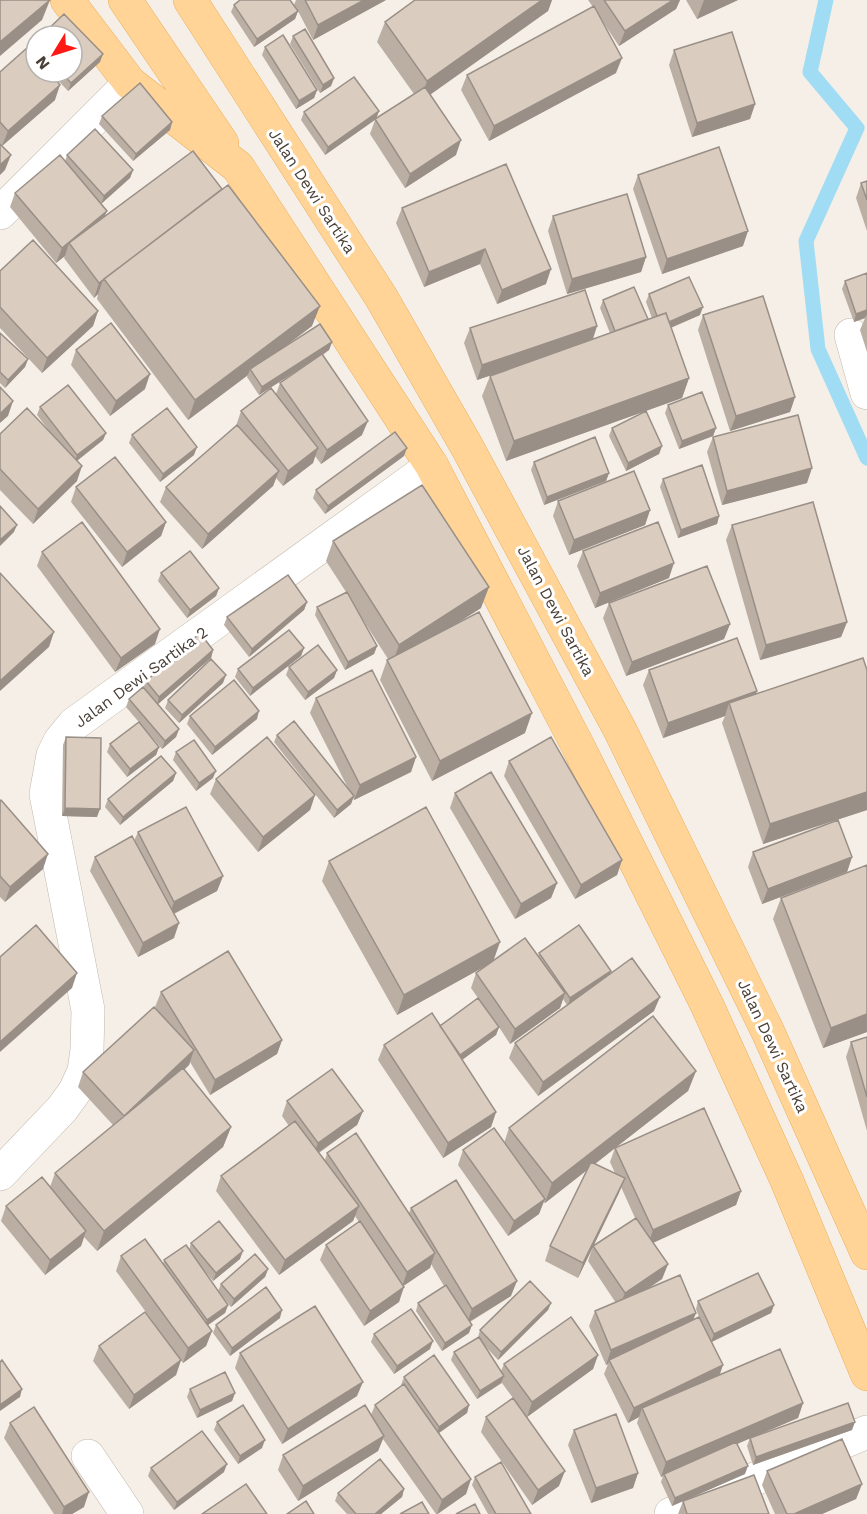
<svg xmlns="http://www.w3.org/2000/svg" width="867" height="1514" font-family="'Work Sans',sans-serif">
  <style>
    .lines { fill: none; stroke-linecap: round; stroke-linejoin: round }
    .stream { stroke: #a0ddf5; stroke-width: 15 }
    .minor-casing { stroke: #c1b6a9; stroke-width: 34 }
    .major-casing { stroke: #ecaf5e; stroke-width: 34 }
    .minor { stroke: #fff; stroke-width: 33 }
    .major { stroke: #ffd496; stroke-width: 33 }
    .wall { fill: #bbafa4; fill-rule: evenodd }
    .shaded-wall { fill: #998f86 }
    .building { fill: #daccbf; stroke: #998f86; stroke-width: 1.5 }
    .labels { text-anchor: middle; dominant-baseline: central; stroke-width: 6; stroke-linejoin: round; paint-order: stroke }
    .street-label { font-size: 16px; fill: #493f36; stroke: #fff }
  </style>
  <rect width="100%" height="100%" fill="#f5efe7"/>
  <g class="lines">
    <path class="stream" d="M826,0L810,72L857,128L806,241L818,349L867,458"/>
    <defs>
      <path id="minor" d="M0,213L130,83
        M851,335L867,393
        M0,1174L62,1109L75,1091L84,1071L87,1050L88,1010L46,794L53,755L60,741L74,724L432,466
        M88,1456L127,1514
        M671,1514L867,1432"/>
      <path id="major" d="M67,0L130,83L238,167L432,466L579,748L707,1005L787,1181L867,1374
        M125,0L222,143
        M190,0L381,297L466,445L620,730L768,1032L867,1253"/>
    </defs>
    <use href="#minor" class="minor-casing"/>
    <use href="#major" class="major-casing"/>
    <use href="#minor" class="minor"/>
    <use href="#major" class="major"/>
  </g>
  <path class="wall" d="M296,0H386L313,40L298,11L295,19L254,47L231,12L234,5L297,10L294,5Z
    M415,0H552L548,11L430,94L456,155L405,188L370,134L375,120L325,155L301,120L304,112L379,111L376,119L414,94L377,42L385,22Z
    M588,0H680L676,9L619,46L599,16L616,73L489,141L461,90L467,75L593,7Z
    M686,0H738L697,19Z
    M293,36L334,78L331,86L320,93L290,44Z
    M36,40V72L55,100L2,146L0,143V72L31,50L33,43Z
    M265,47L317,90L314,98L296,109L262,55Z
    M674,50L755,104L750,119L692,137L669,65Z
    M100,62L68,91L50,72H72Z
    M102,116L172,122L170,130L133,161L99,124Z
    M67,155L133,170L130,178L101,204L105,217L312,326L287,345L332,342L329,350L323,355L362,435L321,464L315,456L313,463L283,486L276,478L273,486L202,549L160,502L166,487L236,426L241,411L276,394L280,383L319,357L259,395L247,377L248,375L188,420L97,299L98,294L94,298L64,258L65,256L56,263L10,207L15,193L65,161Z
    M506,164L546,284L497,304L480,264L424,287L396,223L402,208Z
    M638,175L743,246L662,274L633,189Z
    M867,181V231L856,198L861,183Z
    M553,216L646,257L641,272L567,294L548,231Z
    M0,271L98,311L93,326L42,373L0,328Z
    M867,273V352L860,330L865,318L854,322L842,289L845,281Z
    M649,294L700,315L671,328L689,378L682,398L506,461L482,396L490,376L527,363L477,380L464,343L470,328L597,326L593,339L610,333L600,308L603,300L648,319L652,318L646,302Z
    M703,315L795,397L790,412L730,431L698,330Z
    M0,333L28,359L25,367L5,388L0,383Z
    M76,350L145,389L110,416L71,365Z
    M668,405L716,428L713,436L679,449L665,413Z
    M40,407L106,433L103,440L77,461V481L33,524L0,490V434L50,432L37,415Z
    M612,428L662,446L659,454L626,471L609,436Z
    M132,435L194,455L160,482L129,443Z
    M713,437L807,483L722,505L707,452Z
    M404,456L325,514L313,498L316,490Z
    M534,462L609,473L606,481L544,505L531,470Z
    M663,479L719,516L717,524L678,538L660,487Z
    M76,487L166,522L161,536L122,567L71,502Z
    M558,501L650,510L645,525L569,555L553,516Z
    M732,525L847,622L841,637L760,660L726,540Z
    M333,541L481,608L457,623L525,733L432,781L380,680L387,660L388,659L358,612L377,646L374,654L345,670L315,615L317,607L346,592L326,561Z
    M583,551L669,578L595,608L577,566Z
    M42,552L155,644L115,672L37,566Z
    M161,573L219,588L216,596L187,618L158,581Z
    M307,602L304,610L249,657L224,625L227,617Z
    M609,603L730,624L724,639L626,676L603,618Z
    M304,648L301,656L250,696L235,677L238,669Z
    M213,650L211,658L158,704L179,729L176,737L162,749L126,707L129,699L143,687L146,681Z
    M289,667L337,670L334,678L305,700L286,675Z
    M649,670L756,694L867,670V810L763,844L722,723L725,716L663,738L643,685Z
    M223,683L179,723L165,708L168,700Z
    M316,698L416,757L411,772L354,800L353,798L351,804L334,818L274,742L277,735L349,790L310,713Z
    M190,716L257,719L212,755L187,724Z
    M66,737L97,817L62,816L63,745Z
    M110,744L159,747L156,755L127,777L107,752Z
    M176,752L213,778L196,791L173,760Z
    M509,761L622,860L617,875L575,899L504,776Z
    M176,773L173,781L120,825L105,807L108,799Z
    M216,779L315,795L310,810L258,852L210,794Z
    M455,793L557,883L551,898L515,919L450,808Z
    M0,801L43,869L5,902L0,897Z
    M138,832L223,876L217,891L174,914V938L138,957L90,871L95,857L134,841Z
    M753,852L852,857L847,872L762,904L748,867Z
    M329,861L493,961L538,956L539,953L610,974L654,1011L538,1096L509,1058L515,1043L567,1005L563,999L560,1008L510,1044L499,1027L496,1035L462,1059L496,1112L491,1127L443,1158L378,1060L384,1045L440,1026L489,1014L471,988L476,973L492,962L397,1015L322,881Z
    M867,865V1032L823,1048L773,919L781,898Z
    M161,992L282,1040L277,1054L210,1095L190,1062L189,1065L184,1070L231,1127L223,1147L97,1251L84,1237L81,1246L45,1275L1,1221L6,1206L50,1187L55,1173L113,1125L78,1087L83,1072L159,1013L155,1007Z
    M867,1037V1131L846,1057L851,1042Z
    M696,1071L688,1091L616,1147L741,1191L736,1205L653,1243L668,1264L662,1279L647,1289L696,1313L693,1319L699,1317L696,1309L698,1301L774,1305L771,1313L712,1342L720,1375L803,1403L798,1418L754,1437L852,1430L753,1465L747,1446L750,1438L737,1444L745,1474L672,1506L661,1482L663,1476L661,1477L637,1423L639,1417L628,1423L604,1374L608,1364L606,1365L589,1326L595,1311L616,1303L588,1261L593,1246L635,1218L621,1187L578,1278L545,1261L550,1246L587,1170L545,1203L543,1202L539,1214L508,1236L458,1165L463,1150L504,1143L509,1128ZM615,1148L610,1162L615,1173L595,1164Z
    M287,1101L363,1111L357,1125L319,1153L325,1160L327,1153L409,1213L411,1208L511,1296L470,1322L469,1333L442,1351L416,1311L418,1303L444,1286L431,1264L430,1268L403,1285L399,1302L364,1326L320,1260L326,1245L359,1222L355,1216L353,1221L279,1275L216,1191L221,1176L289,1126L282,1116Z
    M191,1243L240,1259L213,1281L199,1264L218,1291L221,1284L268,1269L265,1277L231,1307L222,1296L228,1305L225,1313L207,1325L212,1331L206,1346L183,1363L181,1360L176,1375L129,1409L93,1361L99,1346L178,1356L116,1271L121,1256L163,1264L164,1260L189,1250Z
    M551,1303L548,1310L498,1360L485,1346L501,1371L504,1364L598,1355L593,1369L527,1417L559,1486L532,1505L481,1432L486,1417L513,1398L502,1383L477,1399L451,1360L454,1352L478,1337L480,1330Z
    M280,1318L230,1356L213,1333L216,1325Z
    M374,1334L430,1349L394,1374L371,1342Z
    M240,1353L357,1396L282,1444L235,1368Z
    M404,1377L469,1405L467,1413L439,1433L471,1479L466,1494L438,1514H436L383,1439L378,1451L298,1501L278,1470L283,1455L371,1415L375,1405L401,1386V1385Z
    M190,1389L235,1393L232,1401L197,1418L187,1397Z
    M217,1422L262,1448L238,1464L214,1430Z
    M10,1423L84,1507L72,1514H54L4,1438Z
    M574,1430L638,1473L633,1488L591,1503L568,1445Z
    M151,1468L224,1472L174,1510L148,1476Z
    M767,1471L862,1484L856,1499L822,1514H775L762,1485Z
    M475,1477L531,1514H488L472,1485Z
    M404,1489L402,1497L381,1514H347L335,1501L338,1493Z
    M683,1501L769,1514H678Z"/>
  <path class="shaded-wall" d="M50,0L42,20L0,56V42Z
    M364,0H386L313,40L318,25Z
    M542,0H552L548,11L420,102L427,81Z
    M673,0H680L676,9L619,46L625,31Z
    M704,0H738L697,19Z
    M298,11L295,19L254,47L257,39Z
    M103,54L100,62L68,91L71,83Z
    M622,58L616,73L489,141L494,126Z
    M334,78L331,86L320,93L323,85Z
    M60,85L55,100L2,146L8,131Z
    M317,90L314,98L296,109L299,101Z
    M755,104L750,119L692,137L697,123Z
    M379,111L376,119L325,155L328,147Z
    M172,122L170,130L133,161L136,154Z
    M461,140L456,155L405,188L410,174Z
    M11,155L5,170L0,175V165Z
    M133,170L130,178L101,204L104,196Z
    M107,211L101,226L69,243L65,256L56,263L62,248Z
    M748,231L743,246L662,274L667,259Z
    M485,249L480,264L424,287L429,272Z
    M646,257L641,272L567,294L572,279Z
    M551,269L546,284L497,304L502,290Z
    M103,280L98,294L94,298L99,283Z
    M320,306L312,326L251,372L250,369L248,375L188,420L195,400Z
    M703,307L700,315L658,333L661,325Z
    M867,310V317L866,315L865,318L854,322L856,314Z
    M98,311L93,326L42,373L47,358Z
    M597,326L592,341L477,380L482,365Z
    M332,342L329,350L259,395L262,387Z
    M28,359L25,367L5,388L8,380Z
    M150,374L145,389L110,416L116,401Z
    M689,378L682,398L506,461L514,441Z
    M795,397L790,412L730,431L736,416Z
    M13,401L8,416L0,423V414Z
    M368,421L362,435L321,464L327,450Z
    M716,428L713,436L679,449L682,441Z
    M106,433L103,440L74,463L77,455Z
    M662,446L659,454L626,471L628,463Z
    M197,447L194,455L160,482L163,474Z
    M318,448L313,463L283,486L288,471Z
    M407,448L404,456L325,514L328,506Z
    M82,466L77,481L33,524L38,509Z
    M812,468L807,483L722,505L727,491Z
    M279,471L273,486L202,549L208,534Z
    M609,473L606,481L544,505L547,497Z
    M650,510L645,525L569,555L574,540Z
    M719,516L717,524L678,538L681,530Z
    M166,522L161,536L122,567L127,552Z
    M17,525L14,532L0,546V540Z
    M674,563L669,578L595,608L600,593Z
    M489,587L481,608L392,665L399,645Z
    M219,588L216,596L187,618L190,610Z
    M307,602L304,610L249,657L252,649Z
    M847,622L841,637L760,660L766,645Z
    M730,624L724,639L626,676L632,662Z
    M160,629L155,644L115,672L121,658Z
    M54,632L49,647L0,691V681Z
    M377,646L374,654L345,670L348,662Z
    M304,648L301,656L250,696L253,688Z
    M213,650L211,658L157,705L159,697Z
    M337,670L334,678L305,700L308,692Z
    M226,675L223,683L179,723L182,715Z
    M757,691L752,706L729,703L725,716L663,738L668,723Z
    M259,711L257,719L212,755L215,747Z
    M532,713L525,733L432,781L440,761Z
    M179,729L176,737L162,749L165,741Z
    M159,747L156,755L127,777L130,769Z
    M416,757L411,772L354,800L360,785Z
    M216,771L213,778L196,791L199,783Z
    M176,773L173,781L120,825L123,817Z
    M867,792V810L763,844L770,824Z
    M315,795L310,810L258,852L263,837Z
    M354,796L351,804L334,818L337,810Z
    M65,808L100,809L97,817L62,816Z
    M48,854L43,869L5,902L10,887Z
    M852,857L847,872L762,904L768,889Z
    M622,860L617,875L575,899L581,885Z
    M223,876L217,891L169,916L174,902Z
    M557,883L551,898L515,919L521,904Z
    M179,923L174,938L138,957L143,943Z
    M500,942L493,962L397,1015L404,995Z
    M611,971L608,979L568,1006L570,998Z
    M77,973L72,988L0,1052V1042Z
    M565,993L560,1008L510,1044L515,1029Z
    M660,997L654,1011L538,1096L543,1082Z
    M867,1014V1032L823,1048L831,1028Z
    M499,1027L496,1035L454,1066L457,1058Z
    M282,1040L277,1054L210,1095L215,1080Z
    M194,1050L189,1065L119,1131L124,1116Z
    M696,1071L688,1091L545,1203L552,1183Z
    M363,1111L357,1125L312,1157L318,1143Z
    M496,1112L491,1127L443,1158L448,1143Z
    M231,1127L223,1147L97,1251L104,1231Z
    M625,1178L619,1193L578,1278L583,1263Z
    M741,1191L736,1205L648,1245L653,1230Z
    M545,1199L539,1214L508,1236L514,1221Z
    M359,1206L353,1221L279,1275L285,1260Z
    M86,1231L81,1246L45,1275L50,1260Z
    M243,1251L240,1259L213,1281L216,1273Z
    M435,1253L430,1268L402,1287L407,1272Z
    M668,1264L662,1279L619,1308L625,1293Z
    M268,1269L265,1277L231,1307L234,1299Z
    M517,1281L511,1296L467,1323L472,1309Z
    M404,1287L399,1302L364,1326L370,1311Z
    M551,1303L548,1310L498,1360L501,1352Z
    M228,1305L225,1313L204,1328L207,1320Z
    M774,1305L771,1313L711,1342L714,1334Z
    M282,1310L280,1318L230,1356L232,1348Z
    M696,1313L690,1328L609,1360L608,1364L606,1365L611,1350Z
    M472,1325L469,1333L442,1351L445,1343Z
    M212,1331L206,1346L183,1363L188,1348Z
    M433,1341L430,1349L394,1374L397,1366Z
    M598,1355L593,1369L527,1417L532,1402Z
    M181,1360L176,1375L129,1409L134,1395Z
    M723,1365L718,1380L642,1408L639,1417L628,1423L634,1408Z
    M504,1376L501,1383L477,1399L480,1391Z
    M363,1382L357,1396L282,1444L288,1429Z
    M22,1389L20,1397L0,1411V1405Z
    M235,1393L232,1401L197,1418L200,1410Z
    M803,1403L798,1418L664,1475V1474L663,1476L661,1477L666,1462Z
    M469,1405L467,1413L436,1435L439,1427Z
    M855,1422L852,1430L753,1465L756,1457Z
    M384,1436L378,1451L298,1501L303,1486Z
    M265,1440L262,1448L238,1464L240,1456Z
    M227,1464L224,1472L174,1510L177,1502Z
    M748,1466L745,1474L672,1506L675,1498Z
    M565,1471L559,1486L532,1505L538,1490Z
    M638,1473L633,1488L591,1503L596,1488Z
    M471,1479L466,1494L437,1514L442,1500Z
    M862,1484L856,1499L822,1514H794Z
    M404,1489L402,1497L381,1514H375Z
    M89,1492L84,1507L72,1514H62L64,1507Z"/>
  <path class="building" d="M0,0H50L0,42Z
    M240,0H290L298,11L257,39L234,5Z
    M305,0H364L318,25Z
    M415,0H542L427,81L385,22Z
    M604,0H673L625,31Z
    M594,6L622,58L494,126L467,75Z
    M64,14L103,54L71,83L61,72H72V36H41Z
    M305,29L334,78L323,85L293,36Z
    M732,32L755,104L697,123L674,50Z
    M283,35L317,90L299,101L265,47Z
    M28,47L36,56V72H49L60,85L8,131L0,122V72Z
    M354,77L379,111L328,147L304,112Z
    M140,83L172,122L136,154L102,116Z
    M425,87L461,140L410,174L375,119Z
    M95,129L133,170L104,196L67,155Z
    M0,144L11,155L0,165Z
    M719,147L748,231L667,259L638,175Z
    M193,151L222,189L99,283L69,243Z
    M60,155L107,211L62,248L15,193Z
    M506,164L551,269L502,290L485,249L429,272L402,208Z
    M867,181V200L861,183Z
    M228,185L320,306L195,400L104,279Z
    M627,194L646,257L572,279L553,216Z
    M33,240L98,311L47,358L0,307V271Z
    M867,273V310L856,314L845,281Z
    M689,277L703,307L669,322L666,313L657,316L649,294Z
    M634,287L648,319L615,331L603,300Z
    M585,290L597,326L482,365L470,328Z
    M763,296L795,397L736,416L703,315Z
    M666,313L689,378L514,441L490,376Z
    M111,323L150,374L116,401L76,350Z
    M320,324L332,342L262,387L250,369Z
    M0,333L28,359L8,380L0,372Z
    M322,354L368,421L327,450L280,383Z
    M68,385L106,433L77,455L40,407Z
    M0,387L13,401L0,414Z
    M271,388L318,448L288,471L241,411Z
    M702,392L716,428L682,441L668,405Z
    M27,408L82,466L38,509L0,469V434Z
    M167,408L197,447L163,474L132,435Z
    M646,411L662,446L628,463L612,428Z
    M798,415L812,468L727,491L713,437Z
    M237,425L279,471L208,534L166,487Z
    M395,432L407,448L328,506L316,490Z
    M595,437L609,473L547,497L534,462Z
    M115,457L166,522L127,552L76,487Z
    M702,465L719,516L681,530L663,479Z
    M634,471L650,510L574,540L558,501Z
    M422,485L489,587L399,645L333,541Z
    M813,502L847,622L766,645L732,525Z
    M0,506L17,525L0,540Z
    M82,522L160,629L121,658L42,552Z
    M658,522L674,563L600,593L583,551Z
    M190,551L219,588L190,610L161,573Z
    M707,566L730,624L632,662L609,603Z
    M0,573L54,632L0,681Z
    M288,575L307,602L252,649L227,617Z
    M347,592L377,646L348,662L317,607Z
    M479,612L532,713L440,761L387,660Z
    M289,630L304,648L253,688L238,669Z
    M200,633L213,650L159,697L146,681Z
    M737,638L757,691L668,723L649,670Z
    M318,645L337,670L308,692L289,667Z
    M863,658L867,670V792L770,824L729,703Z
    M211,659L226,675L182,715L168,700Z
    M372,670L416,757L360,785L316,698Z
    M234,680L259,711L215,747L190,716Z
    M143,687L179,729L165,741L129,699Z
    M294,721L354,796L337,810L277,735Z
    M139,722L159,747L130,769L110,744Z
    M66,737L101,738L100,809L65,808Z
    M267,737L315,795L263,837L216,779Z
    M551,737L622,860L581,885L509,761Z
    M194,740L216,771L199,783L176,752Z
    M161,756L176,773L123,817L108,799Z
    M491,772L557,883L521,904L455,793Z
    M1,800L48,854L10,887L0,876V801Z
    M186,807L223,876L174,902L138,832Z
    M426,807L500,942L404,995L329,861Z
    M838,820L852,857L768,889L753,852Z
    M132,836L179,923L143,943L95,857Z
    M867,865V1014L831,1028L781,898Z
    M36,925L77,973L0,1042V957Z
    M579,925L611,971L570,998L539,953Z
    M525,938L565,993L515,1029L476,973Z
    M228,951L282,1040L215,1080L161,992Z
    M632,958L660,997L543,1082L515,1043Z
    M478,998L499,1027L460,1055L440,1026Z
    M154,1007L194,1050L124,1116L83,1072Z
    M432,1013L496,1112L448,1143L384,1045Z
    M653,1016L696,1071L552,1183L509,1128Z
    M867,1037V1097L851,1042Z
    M183,1068L231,1127L104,1231L55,1173Z
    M332,1069L363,1111L318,1143L287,1101Z
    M704,1108L741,1191L653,1230L615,1148Z
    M295,1121L359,1206L285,1260L221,1176Z
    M494,1128L545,1199L514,1221L463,1150Z
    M356,1133L435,1253L407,1272L327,1153Z
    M591,1162L625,1178L583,1263L550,1246Z
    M42,1177L86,1231L50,1260L6,1206Z
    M456,1180L517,1281L472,1309L411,1208Z
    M636,1218L668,1264L625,1293L593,1246Z
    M219,1221L243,1251L216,1273L191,1243Z
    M360,1221L404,1287L370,1311L326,1245Z
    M145,1239L212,1331L188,1348L121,1256Z
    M186,1245L228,1305L207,1320L164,1260Z
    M255,1254L268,1269L234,1299L221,1284Z
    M758,1273L774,1305L714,1334L698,1301Z
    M680,1275L696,1313L611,1350L595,1311Z
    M530,1281L551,1303L501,1352L480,1330Z
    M446,1285L472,1325L445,1343L418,1303Z
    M266,1287L282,1310L232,1348L216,1325Z
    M315,1306L363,1382L288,1429L240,1353Z
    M411,1309L433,1341L397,1366L374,1334Z
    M145,1312L181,1360L134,1395L99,1346Z
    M571,1317L598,1355L532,1402L504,1364Z
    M699,1317L723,1365L634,1408L609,1360Z
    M479,1337L504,1376L480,1391L454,1352Z
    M780,1349L803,1403L666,1462L642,1408Z
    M434,1355L469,1405L439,1427L404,1377Z
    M2,1360L22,1389L0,1405V1362Z
    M225,1372L235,1393L200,1410L190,1389Z
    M404,1384L471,1479L442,1500L375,1405Z
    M513,1398L565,1471L538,1490L486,1417Z
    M848,1403L855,1422L756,1457L750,1438Z
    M243,1405L265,1440L240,1456L217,1422Z
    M365,1405L384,1436L303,1486L283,1455Z
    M34,1407L89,1492L64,1507L10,1423Z
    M616,1414L638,1473L596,1488L574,1430Z
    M202,1431L227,1464L177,1502L151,1468Z
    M842,1439L862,1484L794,1514H787L767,1471Z
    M736,1442L748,1466L675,1498L664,1474Z
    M380,1459L404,1489L375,1514H356L338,1493Z
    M501,1462L531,1514H496L475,1477Z
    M754,1475L769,1514H687L683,1501Z
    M246,1484L267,1514H202Z
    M306,1501L314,1514H287Z
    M422,1502L429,1514H400Z
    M475,1504L480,1514H456Z"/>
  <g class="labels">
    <g class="street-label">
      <text transform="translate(312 191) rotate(57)">Jalan Dewi Sartika</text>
      <text transform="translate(556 611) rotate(62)">Jalan Dewi Sartika</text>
      <text transform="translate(141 677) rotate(-36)">Jalan Dewi Sartika 2</text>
      <text transform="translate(773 1046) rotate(65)">Jalan Dewi Sartika</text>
    </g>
  </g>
  <g transform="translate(54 54) rotate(232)"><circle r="28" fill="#ffffff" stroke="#b6b2af" stroke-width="1.5"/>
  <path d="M0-4.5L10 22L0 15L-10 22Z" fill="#ff1914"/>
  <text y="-9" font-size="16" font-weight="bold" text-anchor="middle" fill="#493f36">N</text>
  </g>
</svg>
